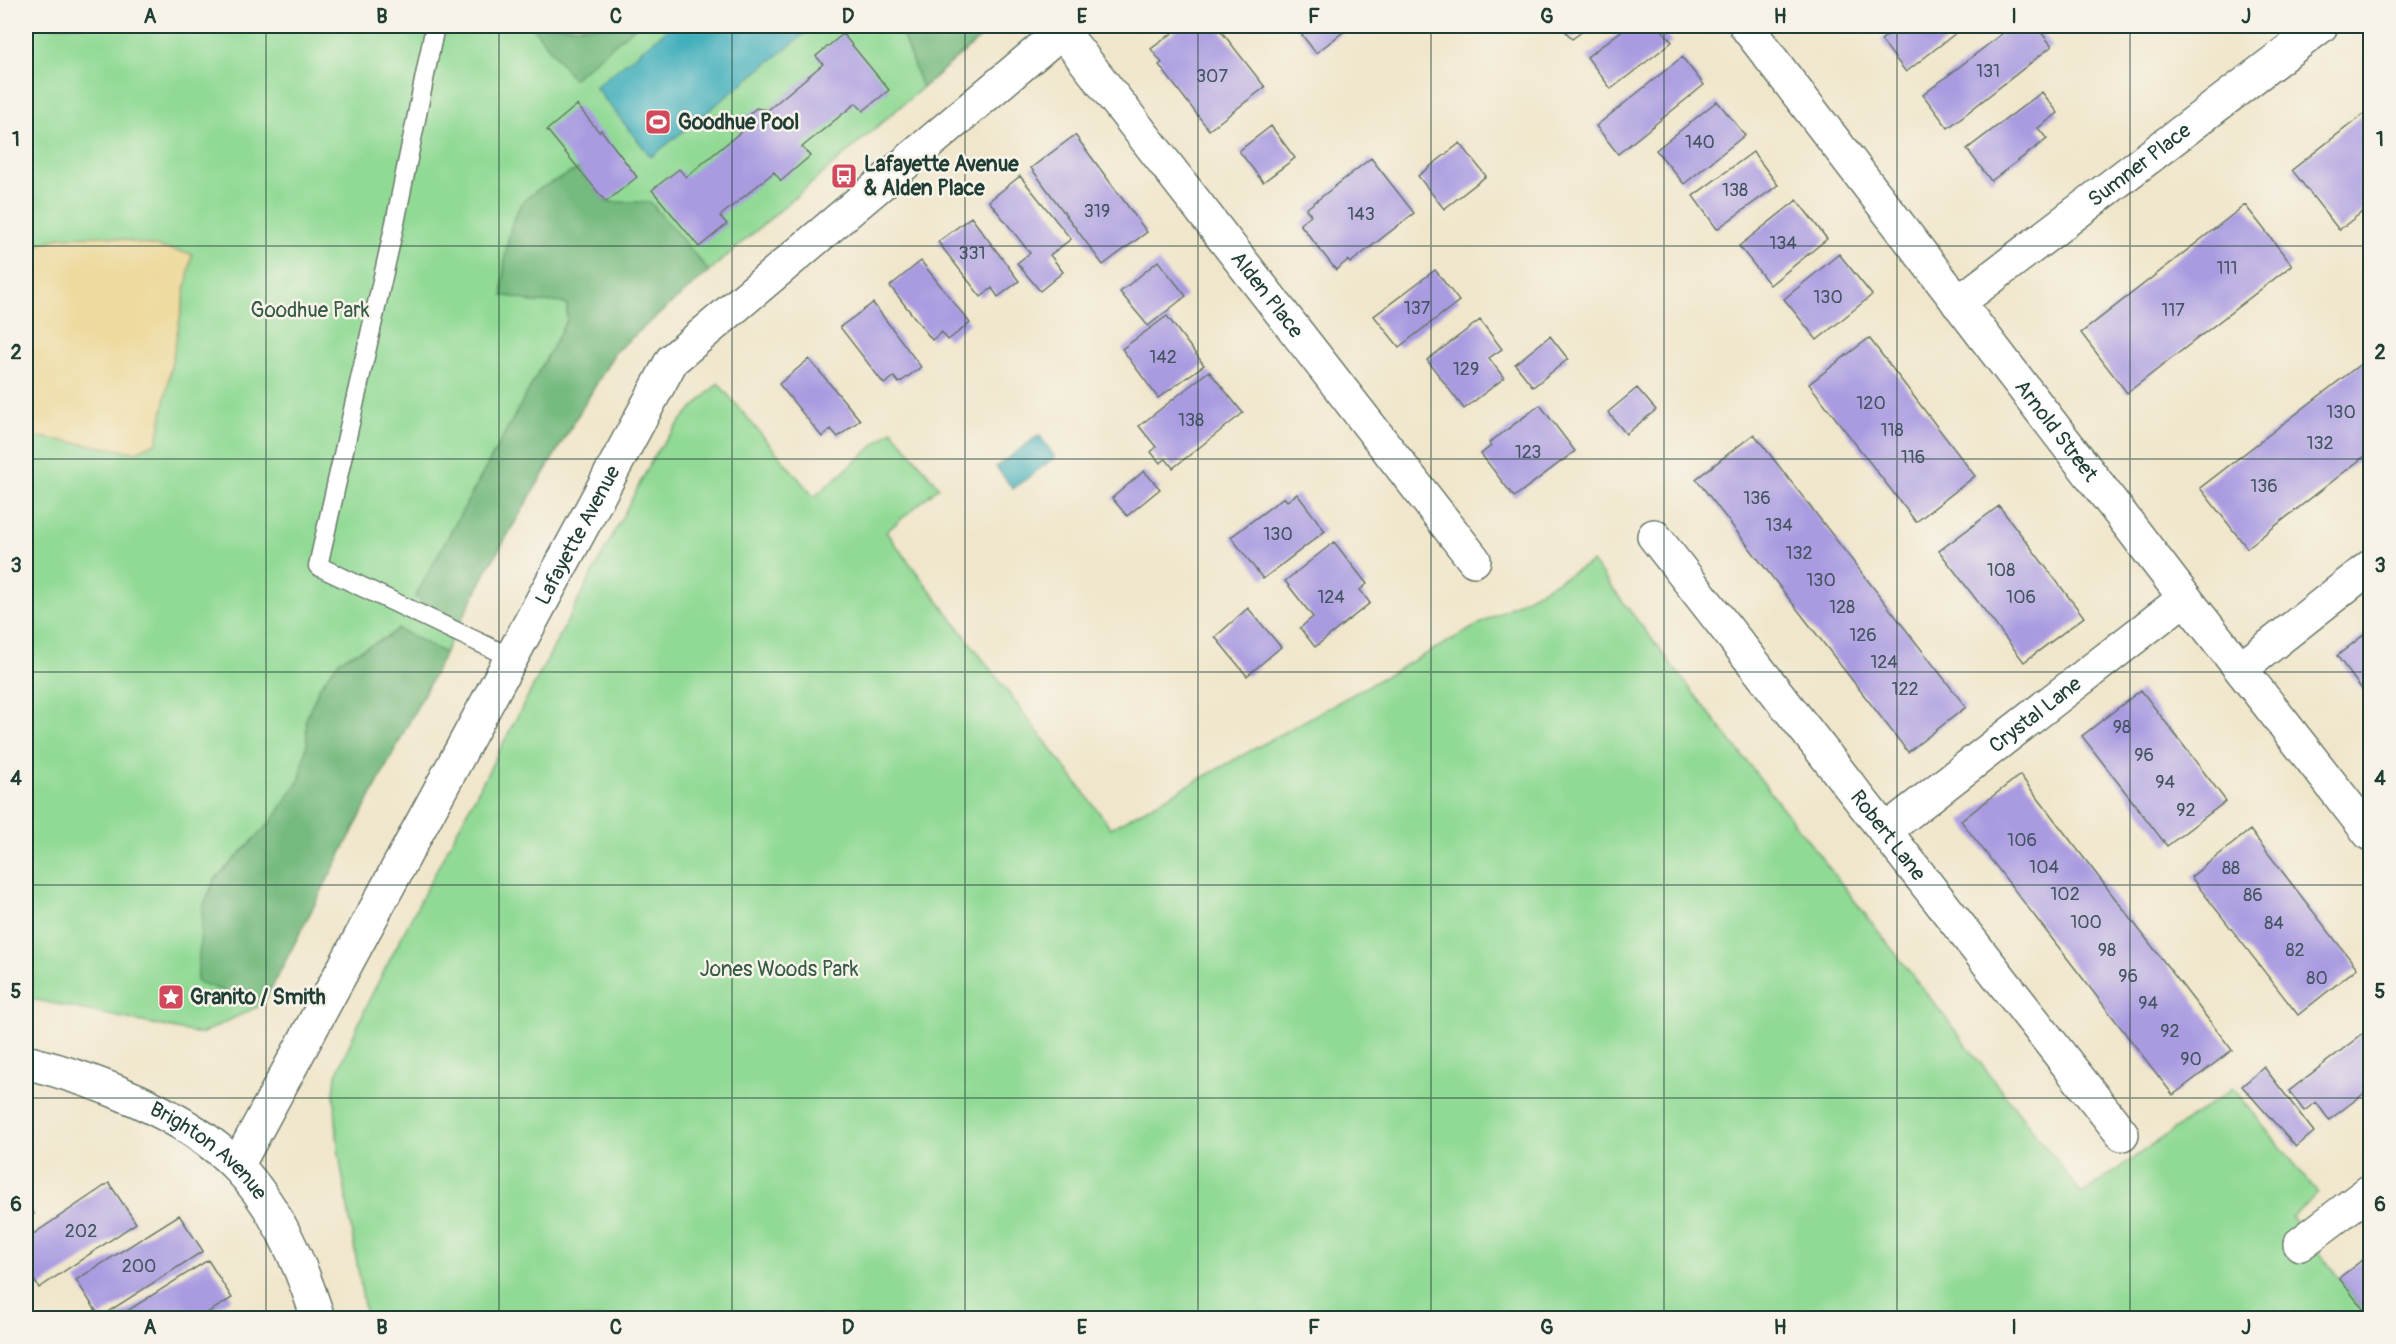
<svg xmlns="http://www.w3.org/2000/svg" width="2396" height="1344" font-family="Pangolin,sans-serif">
  <style>
    .green { fill: #91da95; stroke: #588c64; stroke-width: 1.5 }
    .forest { fill: #74ba7e; stroke: #4a7c59; stroke-width: 1.5 }
    .sand { fill: #eeda9e; stroke: #868c69; stroke-width: 1.5 }
    .water { fill: #40afbb; stroke: #307678; stroke-width: 1.5 }
    .building { fill: #aa9be1 }
    .lines { fill: none; stroke-linecap: round; stroke-linejoin: round }
    .service-casing { stroke: #687869; stroke-width: 21 }
    .minor-casing { stroke: #687869; stroke-width: 36 }
    .service { stroke: #fff; stroke-width: 18 }
    .minor { stroke: #fff; stroke-width: 33 }
    .grid { fill: none; stroke: #1f3d34; stroke-width: 1.5; stroke-opacity: 0.55 }
    .labels { text-anchor: middle; dominant-baseline: central; stroke-width: 5; stroke-linejoin: round; paint-order: stroke }
    .number-label { font-size: 18px; fill: #42545f }
    .poi-label { font-size: 21px; font-weight: bold; fill: #1f3d34; stroke: #f7f3e8; text-anchor: start }
    .street-label { font-size: 21px; fill: #1f3d34; stroke: #f7f3e8 }
    .park-label { font-size: 21px; fill: #365c47; stroke: #f7f3e8 }
    .neatline { fill: none; stroke: #1f3d34; stroke-width: 2 }
    .grid-label { font-size: 20px; text-anchor: middle; font-weight: bold; fill: #1f3d34 }
  </style>
  <rect width="100%" height="100%" fill="#f7f3e8"/>
  <filter id="ink" filterUnits="userSpaceOnUse"><feTurbulence type="fractalNoise" baseFrequency=".0167" numOctaves="2"/><feDisplacementMap in="SourceGraphic" scale="12" xChannelSelector="R" yChannelSelector="G"/><feConvolveMatrix kernelMatrix="1 2 1 2 8 2 1 2 1" color-interpolation-filters="sRGB"/></filter>
  <filter id="wash" filterUnits="userSpaceOnUse"><feTurbulence type="fractalNoise" baseFrequency=".008" numOctaves="4" result="noise"/><feDisplacementMap in="SourceGraphic" scale="24" xChannelSelector="R" yChannelSelector="G"/><feGaussianBlur stdDeviation="1.35" result="paint"/><feColorMatrix in="noise" values="0 0 0 0 0 0 0 0 0 0 0 0 0 0 0 0 0 1.4 0 .05"/><feComposite in="paint" operator="in"/></filter>
  <g filter="url(#wash)">
    <rect width="100%" height="100%" fill="#f0e6cb"/>
    <path class="green" d="M26,26H994L615,352L488,568L263,1004L201,1034L26,998Z
      M718,383L814,497L892,430L939,487L886,532L1111,828L1592,562L2082,1194L2233,1088L2318,1193L2292,1217L2370,1318H366L338,1148L334,1093L336,1075L370,998L418,905L657,451L686,415Z"/>
    <path class="forest" d="M538,26H636L573,79L534,29Z
      M899,26H994L922,88Z
      M580,168L606,202H650L709,271L615,352L488,568L460,623L415,597L567,320V305C555,299 546,304 533,302C522,300 515,296 503,296C503,271 506,225 521,205C533,188 562,178 580,168Z
      M398,629L445,653L263,1004L197,982L203,907L215,879L272,821L300,779L307,744L306,719L320,686L340,660L387,637Z"/>
    <path class="sand" d="M106,236L192,254L157,442L136,452L26,435V250L60,237Z"/>
    <path class="water" d="M672,26H812L813,27L651,157L595,87Z
      M1039,435L1055,457L1013,489L996,467Z"/>
    <g id="blocks">
      <path class="building" d="M1182,26H1217L1265,87L1209,130L1159,65L1162,63L1151,49Z
        M1295,26H1351L1316,53Z
        M1561,26H1590L1572,39Z
        M1628,26H1659L1672,42L1611,89L1587,57Z
        M1900,26H1958L1961,29L1906,72L1881,40Z
        M2012,26H2036L2052,46L1948,128L1923,95Z
        M843,34L889,90L863,111L856,103L802,147L810,156L781,181L774,172L720,216L727,224L699,247L652,190L679,169L686,177L743,130L744,119L756,108L768,110L823,64L816,56Z
        M1682,57L1704,85L1618,154L1596,126Z
        M2042,92L2058,113L2038,128L2047,139L1991,181L1967,149Z
        M1717,101L1745,135L1684,184L1656,150Z
        M577,105L599,132L601,130L637,177L606,202L547,130Z
        M2370,109V206L2339,230L2292,170Z
        M1271,126L1295,158L1263,182L1239,151Z
        M1075,135L1147,232L1103,265L1031,168Z
        M1460,143L1486,176L1444,209L1418,176Z
        M1753,152L1778,185L1717,229L1693,196Z
        M1371,158L1414,213L1350,263L1348,260L1336,270L1300,224L1311,215L1306,209Z
        M1020,176L1071,239L1050,255L1063,272L1040,291L1017,263L1030,253L989,201Z
        M1797,200L1827,239L1770,285L1739,246Z
        M2245,205L2292,265L2127,393L2081,333Z
        M971,217L1019,281L998,297L992,288L981,297L938,242Z
        M1839,254L1872,295L1817,340L1784,299Z
        M921,261L970,323L948,340L942,332L932,340L890,286Z
        M1158,261L1186,296L1148,326L1120,292Z
        M1435,270L1459,301L1399,347L1374,316Z
        M873,303L921,367L899,383L894,377L884,384L840,327Z
        M1167,316L1204,365L1158,398L1122,349Z
        M1480,320L1502,349L1489,358L1504,378L1464,409L1427,360Z
        M1550,336L1568,359L1533,387L1515,364Z
        M1869,338L1975,476L1916,522L1809,384Z
        M809,359L860,420L838,437L831,429L822,437L779,384Z
        M2367,359L2370,363V452L2247,548L2200,488Z
        M1209,371L1243,413L1173,468L1166,459L1160,463L1151,452L1156,447L1139,426Z
        M1637,388L1656,410L1626,434L1608,412Z
        M1540,405L1575,451L1514,497L1481,454L1491,446L1489,443Z
        M1754,434L1966,707L1908,752L1696,479Z
        M1144,471L1160,489L1127,516L1112,498Z
        M1297,494L1325,531L1263,579L1231,537L1284,497L1287,501Z
        M1999,506L2084,617L2024,662L1939,551Z
        M1334,542L1367,584L1360,590L1370,603L1315,647L1300,628L1313,617L1285,581Z
        M1248,608L1281,647L1247,676L1215,637Z
        M2370,630V700L2337,656Z
        M2141,690L2226,801L2167,846L2082,736Z
        M2020,775L2232,1050L2173,1095L1961,821Z
        M2250,830L2357,968L2298,1015L2191,877Z
        M2370,1028V1089L2329,1120L2316,1102L2304,1111L2289,1091Z
        M2264,1067L2314,1132L2296,1147L2242,1086Z
        M109,1183L136,1223L39,1288L26,1267V1239Z
        M26,1201L34,1214L26,1219Z
        M179,1215L203,1251L100,1317L76,1280Z
        M2370,1254V1318L2339,1278Z
        M208,1260L232,1298L199,1318H116Z"/>
    </g>
  </g>
  <g filter="url(#ink)">
    <use href="#blocks" fill-opacity="0" stroke="#687869" stroke-width="1.5"/>
    <g class="lines">
      <defs>
        <path id="service" d="M435,26L395,223L318,566L512,658"/>
        <g id="minor">
          <path id="s1" d="M1746,26L2185,598L2370,834"/>
          <path id="s2" d="M1062,31L1474,560"/>
          <path id="s3" d="M1958,303L2321,26"/>
          <path id="s4" d="M1654,536L2122,1134"/>
          <path d="M2242,668L2370,567"/>
          <path id="s5" d="M1885,831L2185,598"/>
          <path id="s6" d="M26,1062C97,1080 184,1113 237,1166C277,1207 301,1265 318,1318"/>
          <path id="s7" d="M237,1166L672,360L1068,26"/>
          <path d="M2300,1244L2370,1191"/>
        </g>
      </defs>
      <use href="#service" class="service-casing"/>
      <use href="#minor" class="minor-casing"/>
      <use href="#service" class="service"/>
      <use href="#minor" class="minor"/>
    </g>
  </g>
  <path class="grid" d="M266,26V1318M499,26V1318M732,26V1318M965,26V1318M1198,26V1318M1431,26V1318M1664,26V1318M1897,26V1318M2130,26V1318M26,246H2370M26,459H2370M26,672H2370M26,885H2370M26,1098H2370"/>
  <defs>
    <symbol id="stadium-square" viewBox="-11 -11 22 22"><rect x="-9" y="-9" width="18" height="18" rx="4" fill="#d1495b" stroke="#f7f3e8"/><path d="M0-5a6.5 5 0 1 0 0 10a6.5 5 0 1 0 0-10ZM-3.5-1.8h7v3.6h-7Z" fill="#fff"/></symbol>
    <symbol id="bus-square" viewBox="-11 -11 22 22"><rect x="-9" y="-9" width="18" height="18" rx="4" fill="#d1495b" stroke="#f7f3e8"/><path d="M-5-6H5V4H4V6H2V4H-2V6H-4V4H-5ZM-3.5-4V0h7V-4ZM-3.5 1.2v1.5H-2V1.2ZM2 1.2v1.5H3.5V1.2Z" fill="#fff"/></symbol>
    <symbol id="sight-square" viewBox="-11 -11 22 22"><rect x="-9" y="-9" width="18" height="18" rx="4" fill="#d1495b" stroke="#f7f3e8"/><path d="M0-6L1.8-2.2L6-1.7L2.9 1.2L3.7 5.4L0 3.3L-3.7 5.4L-2.9 1.2L-6-1.7L-1.8-2.2Z" fill="#fff"/></symbol>
  </defs>
  <g fill-rule="evenodd">
    <use href="#stadium-square" x="643" y="107" width="30" height="30"/>
    <use href="#bus-square" x="829" y="161" width="30" height="30"/>
    <use href="#sight-square" x="156" y="982" width="30" height="30"/>
  </g>
  <g class="labels">
    <g class="number-label">
      <text x="1988" y="71">131</text>
      <text x="1212" y="76">307</text>
      <text x="1700" y="142">140</text>
      <text x="1735" y="190">138</text>
      <text x="1097" y="211">319</text>
      <text x="1361" y="214">143</text>
      <text x="1783" y="243">134</text>
      <text x="972" y="253">331</text>
      <text x="2227" y="268">111</text>
      <text x="1828" y="297">130</text>
      <text x="1417" y="308">137</text>
      <text x="2173" y="310">117</text>
      <text x="1163" y="357">142</text>
      <text x="1466" y="369">129</text>
      <text x="1871" y="403">120</text>
      <text x="2341" y="412">130</text>
      <text x="1191" y="420">138</text>
      <text x="1892" y="430">118</text>
      <text x="2320" y="443">132</text>
      <text x="1528" y="452">123</text>
      <text x="1913" y="457">116</text>
      <text x="2264" y="486">136</text>
      <text x="1757" y="498">136</text>
      <text x="1779" y="525">134</text>
      <text x="1278" y="534">130</text>
      <text x="1799" y="553">132</text>
      <text x="2001" y="570">108</text>
      <text x="1821" y="580">130</text>
      <text x="1331" y="597">124</text>
      <text x="2021" y="597">106</text>
      <text x="1842" y="607">128</text>
      <text x="1863" y="635">126</text>
      <text x="1884" y="662">124</text>
      <text x="1905" y="689">122</text>
      <text x="2122" y="727">98</text>
      <text x="2144" y="755">96</text>
      <text x="2165" y="782">94</text>
      <text x="2186" y="810">92</text>
      <text x="2022" y="840">106</text>
      <text x="2044" y="867">104</text>
      <text x="2231" y="868">88</text>
      <text x="2065" y="894">102</text>
      <text x="2253" y="895">86</text>
      <text x="2086" y="922">100</text>
      <text x="2274" y="923">84</text>
      <text x="2107" y="950">98</text>
      <text x="2295" y="950">82</text>
      <text x="2128" y="976">96</text>
      <text x="2317" y="978">80</text>
      <text x="2148" y="1003">94</text>
      <text x="2170" y="1031">92</text>
      <text x="2191" y="1059">90</text>
      <text x="81" y="1231">202</text>
      <text x="139" y="1266">200</text>
    </g>
    <g class="poi-label">
      <text x="678" y="122">Goodhue Pool</text>
      <text x="864" y="164">Lafayette Avenue<tspan x="864" dy="24">&amp; Alden Place</tspan></text>
      <text x="190" y="997">Granito / Smith</text>
    </g>
    <g class="street-label">
      <text stroke="none"><textPath href="#s3" startOffset="228">Sumner Place</textPath></text>
      <text stroke="none"><textPath href="#s2" startOffset="334">Alden Place</textPath></text>
      <text stroke="none"><textPath href="#s1" startOffset="510">Arnold Street</textPath></text>
      <text stroke="none"><textPath href="#s7" startOffset="717">Lafayette Avenue</textPath></text>
      <text stroke="none"><textPath href="#s5" startOffset="190">Crystal Lane</textPath></text>
      <text stroke="none"><textPath href="#s4" startOffset="380">Robert Lane</textPath></text>
      <text stroke="none"><textPath href="#s6" startOffset="206">Brighton Avenue</textPath></text>
    </g>
    <g class="park-label">
      <text x="310" y="310">Goodhue Park</text>
      <text x="779" y="969">Jones Woods Park</text>
    </g>
  </g>
  <rect width="2396" height="1344" fill="none" stroke="#f7f3e8" stroke-width="66"/>
  <rect x="33" y="33" width="2330" height="1278" class="neatline"/>
  <g class="grid-label">
    <text x="150" y="23">A</text>
    <text x="382" y="23">B</text>
    <text x="616" y="23">C</text>
    <text x="848" y="23">D</text>
    <text x="1082" y="23">E</text>
    <text x="1314" y="23">F</text>
    <text x="1547" y="23">G</text>
    <text x="1780" y="23">H</text>
    <text x="2014" y="23">I</text>
    <text x="2246" y="23">J</text>
    <text x="16" y="146">1</text>
    <text x="2380" y="146">1</text>
    <text x="16" y="359">2</text>
    <text x="2380" y="359">2</text>
    <text x="16" y="572">3</text>
    <text x="2380" y="572">3</text>
    <text x="16" y="785">4</text>
    <text x="2380" y="785">4</text>
    <text x="16" y="998">5</text>
    <text x="2380" y="998">5</text>
    <text x="16" y="1211">6</text>
    <text x="2380" y="1211">6</text>
    <text x="150" y="1334">A</text>
    <text x="382" y="1334">B</text>
    <text x="616" y="1334">C</text>
    <text x="848" y="1334">D</text>
    <text x="1082" y="1334">E</text>
    <text x="1314" y="1334">F</text>
    <text x="1547" y="1334">G</text>
    <text x="1780" y="1334">H</text>
    <text x="2014" y="1334">I</text>
    <text x="2246" y="1334">J</text>
  </g>
</svg>
